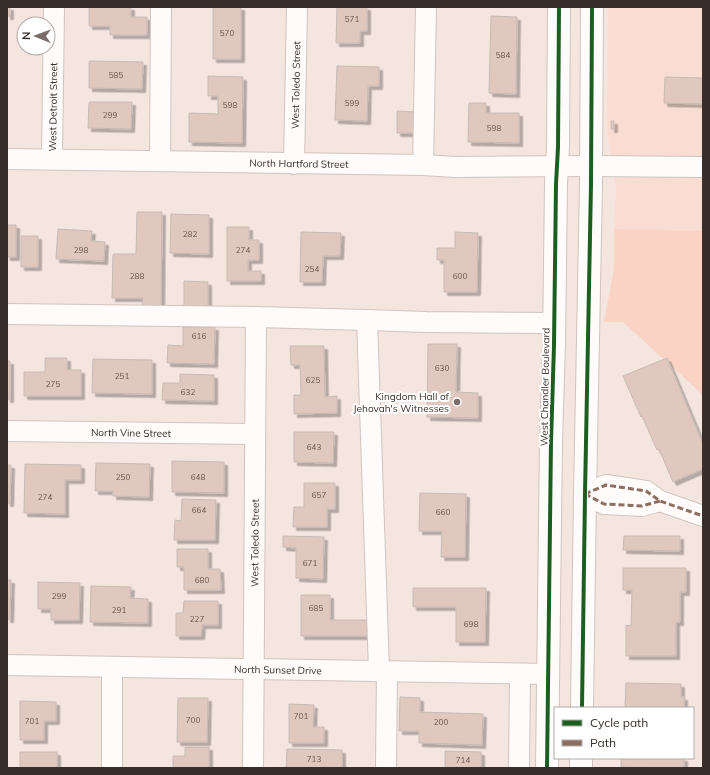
<svg xmlns="http://www.w3.org/2000/svg" width="710" height="775" font-family="Mulish,sans-serif">
  <style>
    .built { fill: #f9ddd2 }
    .green { fill: #fad3c4 }
    .building { fill: #e0c8bf; stroke: #c6bab5; filter: url(#shadow) }
    .lines { fill: none; stroke-linecap: round; stroke-linejoin: round }
    .minor-casing { stroke: #d0c4bf; stroke-width: 22 }
    .major-casing { stroke: #d0c4bf; stroke-width: 24 }
    .minor { stroke: #fefbfa; stroke-width: 20 }
    .major { stroke: #fefbfa; stroke-width: 22 }
    .quiet { stroke: #8d6e63; stroke-width: 3; stroke-dasharray: 6 3; stroke-linecap: butt }
    .cycleway-casing { stroke: #fff; stroke-width: 6 }
    .cycleway { stroke: #1b5e20; stroke-width: 4 }
    .poi-dot { fill: #7b6e69; stroke: #fff; stroke-width: 1.5 }
    .labels { text-anchor: middle; dominant-baseline: central; stroke-width: 4; stroke-linejoin: round; paint-order: stroke }
    .number-label { font-size: 8px; fill: #63544e }
    .street-label { font-size: 10px; fill: #392e29; stroke: #fff }
    .poi-label { font-size: 10px; fill: #392e29; stroke: #fff; text-anchor: end }
  </style>
  <defs>
    <filter id="shadow"><feDropShadow dx="3.5" dy="3.5" stdDeviation="0" flood-color="#0004"/></filter>
  </defs>
  <rect width="100%" height="100%" fill="#f5e5df"/>
  <path class="built" d="M608,7H703V231L614,229L616,190L607,131Z"/>
  <path class="green" d="M614,229L703,231V395L623,322H604L614,268Z"/>
  <path class="building" d="M7,7H10V16H7Z
    M89,7H131V17H147V35H110V26H89Z
    M213,7H241V59H213Z
    M337,7H367V31H360V43H336Z
    M491,16L517,17L516,94L489,93Z
    M89,61L143,62L142,89L89,88Z
    M337,66L379,67V86H368L367,121L335,120Z
    M208,76L243,77L242,143L189,142V113L218,114V96H208Z
    M665,77L703,78V104L664,103Z
    M89,102H132L131,129L88,128Z
    M469,103H486V113H519V143L468,142Z
    M397,111L416,112V133H397Z
    M611,121H614V129H611Z
    M137,212H162L161,308H142L143,298H112L113,254H136Z
    M171,214L209,215V254L170,253Z
    M7,225H16V257H7Z
    M227,227H249V240H259V260H248V271H261V281H227Z
    M58,229L92,231L91,241L105,242L104,261L56,259Z
    M301,232L341,233L340,256H323L322,282H300Z
    M455,232L478,233L477,292H444V260H437V248H455Z
    M21,236H38V267H21Z
    M184,281L208,282V309L184,308Z
    M183,327H215L214,364L167,363L168,345L183,346Z
    M428,344H457L456,392L478,393V418L427,417Z
    M290,346H324L325,397L337,396V413L294,414V395H301L300,365H291Z
    M45,358H67V370H81V396H24V372H45Z
    M667,358L703,444V469L673,482L659,449L657,450L642,416L641,417L623,376Z
    M93,359L152,360V394L92,393Z
    M7,361H10V399H7Z
    M180,374L214,375V401L162,400L163,383H180Z
    M294,432H334L333,463L294,462Z
    M172,461L224,462V493L172,492Z
    M96,463L150,464L149,497L113,496V491H95Z
    M25,464L81,465V480H65V514L24,513Z
    M7,465H11L10,503H7Z
    M304,483H335V509H327V527H293L294,507H304Z
    M420,493L466,494L465,557H441L442,531H419Z
    M182,499L216,500L215,540H174L175,520L181,521Z
    M283,536L324,537L323,579L296,578V548L283,547Z
    M624,536H680V551L623,550Z
    M177,549H208V569H220L221,590H184V567H177Z
    M623,568H686V592H680V622H676V656H626V625L631,626L632,590H623Z
    M7,580H11L10,619H7Z
    M38,582L80,583L79,620H51V609H38Z
    M91,586L131,587L130,598L148,599V623L90,622Z
    M413,588H486L485,642H456V607H413Z
    M301,595H330V620H370V636H301Z
    M184,601H218V625H202L201,636H176V613H183Z
    M626,683L681,684V697H684V708H625Z
    M400,697L420,698V712L483,714L482,745L419,743V731H399Z
    M178,698H208L207,742H177Z
    M20,701L56,702V721H44V740H20Z
    M289,704L314,705L313,727H324V743H289Z
    M185,747H209V768H173V756H185Z
    M287,749L342,750V768H286Z
    M445,751L481,752V768H445Z
    M20,752H57V768H20Z
    M621,758H684V768L621,767Z"/>
  <g class="lines">
    <defs>
      <g id="minor">
        <path id="s1" d="M7,159L423,165L455,167L591,166L703,167"/>
        <path id="s2" d="M52,159L54,7"/>
        <path d="M160,161L161,7"/>
        <path id="s3" d="M294,164L297,7"/>
        <path d="M423,165L426,7"/>
        <path d="M7,314L256,317L367,320L379,671"/>
        <path d="M367,320L426,322L555,323"/>
        <path id="s4" d="M7,431L255,434"/>
        <path d="M585,494L606,485L646,491L660,501L703,516"/>
        <path d="M585,494L604,504L642,506L660,501"/>
        <path id="s5" d="M7,665L548,674"/>
        <path d="M112,667V768"/>
        <path id="s6" d="M253,768L256,317"/>
        <path d="M386,768L387,671"/>
        <path d="M519,768L520,674"/>
      </g>
      <path id="major" d="M582,708L585,494L591,184L592,7
        M547,768L551,442L554,345L556,184L558,147L559,7
        M581,768V758"/>
    </defs>
    <use href="#minor" class="minor-casing"/>
    <use href="#major" class="major-casing"/>
    <use href="#minor" class="minor"/>
    <use href="#major" class="major"/>
    <path class="quiet" d="M585,494L606,485L646,491L660,501L703,516
      M585,494L604,504L642,506L660,501"/>
    <defs>
      <path id="cycleway" d="M582,708L585,494L591,184L592,7
        M547,768L551,442L554,345L556,184L558,147L559,7"/>
    </defs>
    <use href="#cycleway" class="cycleway-casing"/>
    <use href="#cycleway" class="cycleway"/>
  </g>
  <circle class="poi-dot" cx="457" cy="402" r="4"/>
  <g class="labels">
    <g class="number-label">
      <text x="352" y="19">571</text>
      <text x="227" y="33">570</text>
      <text x="503" y="55">584</text>
      <text x="116" y="75">585</text>
      <text x="352" y="103">599</text>
      <text x="230" y="105">598</text>
      <text x="110" y="115">299</text>
      <text x="494" y="128">598</text>
      <text x="190" y="234">282</text>
      <text x="81" y="250">298</text>
      <text x="243" y="250">274</text>
      <text x="312" y="269">254</text>
      <text x="137" y="276">288</text>
      <text x="460" y="276">600</text>
      <text x="199" y="336">616</text>
      <text x="442" y="368">630</text>
      <text x="122" y="376">251</text>
      <text x="313" y="380">625</text>
      <text x="53" y="384">275</text>
      <text x="188" y="392">632</text>
      <text x="314" y="447">643</text>
      <text x="123" y="477">250</text>
      <text x="198" y="477">648</text>
      <text x="319" y="495">657</text>
      <text x="45" y="497">274</text>
      <text x="199" y="510">664</text>
      <text x="443" y="512">660</text>
      <text x="310" y="563">671</text>
      <text x="202" y="580">680</text>
      <text x="59" y="596">299</text>
      <text x="316" y="608">685</text>
      <text x="119" y="610">291</text>
      <text x="197" y="619">227</text>
      <text x="471" y="624">698</text>
      <text x="301" y="716">701</text>
      <text x="193" y="720">700</text>
      <text x="32" y="721">701</text>
      <text x="441" y="722">200</text>
      <text x="314" y="759">713</text>
      <text x="463" y="760">714</text>
    </g>
    <g class="street-label">
      <text stroke="none"><textPath href="#s3" startOffset="79">West Toledo Street</textPath></text>
      <text stroke="none"><textPath href="#s2" startOffset="52">West Detroit Street</textPath></text>
      <text stroke="none"><textPath href="#s1" startOffset="292">North Hartford Street</textPath></text>
      <text transform="translate(545 387) rotate(-89)">West Chandler Boulevard</text>
      <text stroke="none"><textPath href="#s4" startOffset="124">North Vine Street</textPath></text>
      <text stroke="none"><textPath href="#s6" startOffset="225">West Toledo Street</textPath></text>
      <text stroke="none"><textPath href="#s5" startOffset="271">North Sunset Drive</textPath></text>
    </g>
    <g class="poi-label">
      <text x="449" y="396">Kingdom Hall of<tspan x="449" dy="12">Jehovah's Witnesses</tspan></text>
    </g>
  </g>
  <rect width="710" height="775" fill="none" stroke="#392e29" stroke-width="16"/>
  <rect x="554" y="707" width="140" height="52" fill="#ffffff" stroke="#b0aba9"/>
  <rect x="562" y="720" width="20" height="6" fill="#1b5e20" stroke="#b0aba9"/>
  <text x="590" y="727" font-size="12" fill="#392e29">Cycle path</text>
  <rect x="562" y="740" width="20" height="6" fill="#8d6e63" stroke="#b0aba9"/>
  <text x="590" y="747" font-size="12" fill="#392e29">Path</text>
  <g transform="translate(36 36) rotate(271)"><circle r="19" fill="#ffffff" stroke="#b0aba9"/>
  <path d="M0-3L7 15L0 10L-7 15Z" fill="#7b6e69"/>
  <text y="-6" font-size="11" font-weight="bold" text-anchor="middle" fill="#392e29">N</text>
  </g>
</svg>
